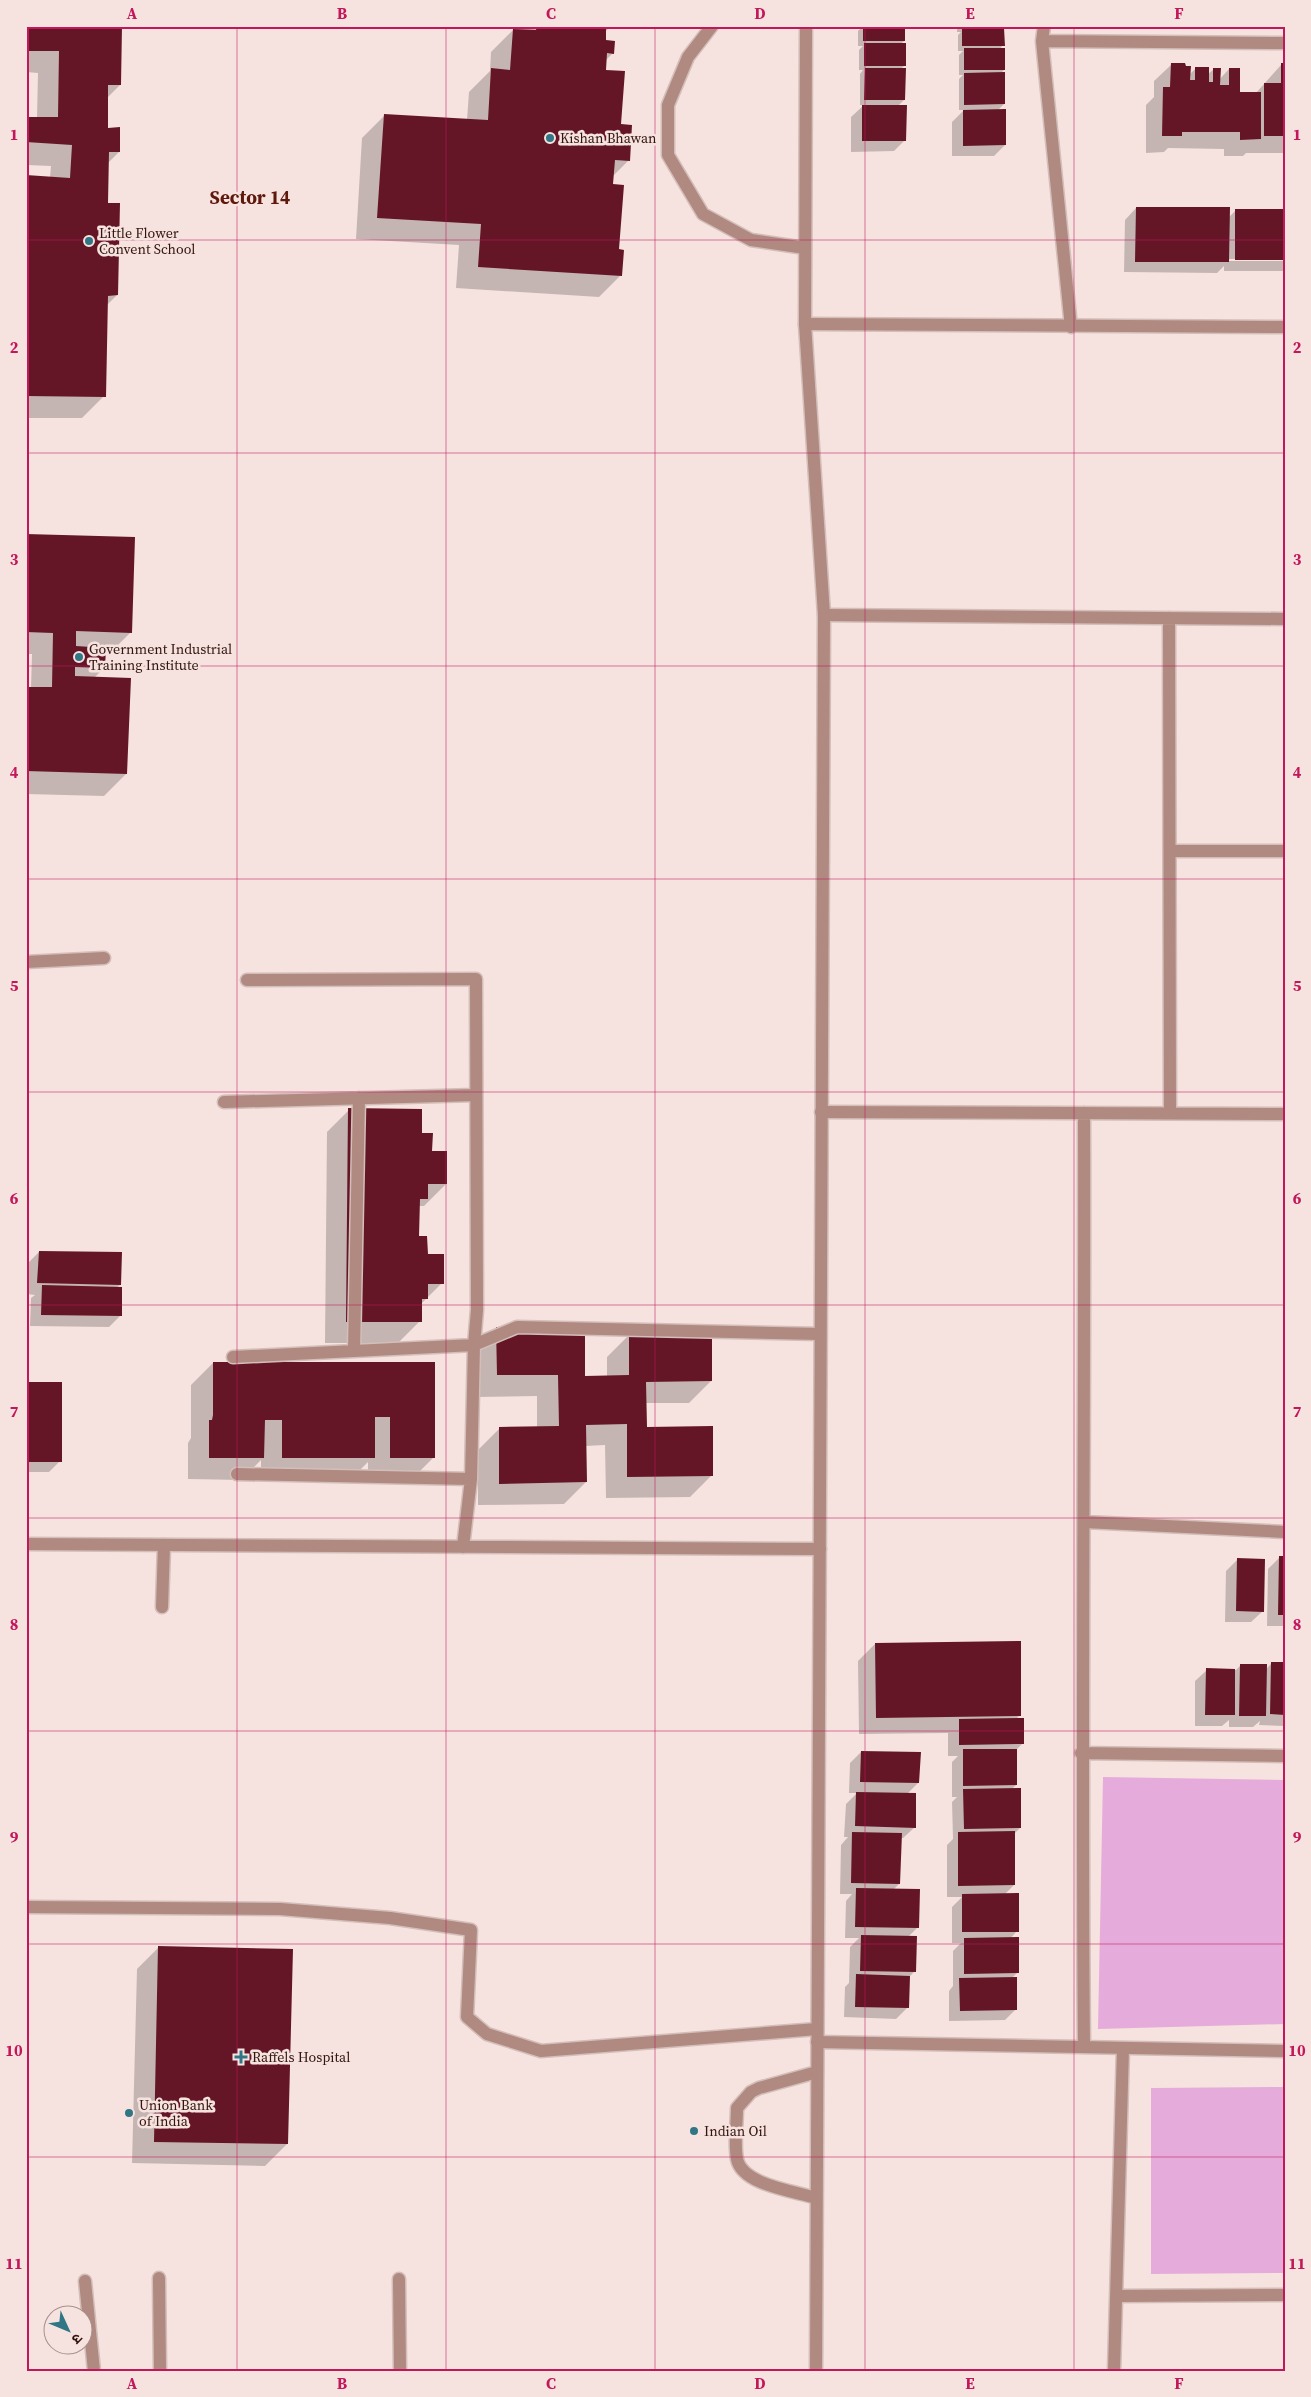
<svg xmlns="http://www.w3.org/2000/svg" width="1311" height="2397" font-family="'Source Serif 4','Noto Sans Devanagari',serif">
  <style>
    .green { fill: #e5acdb }
    .shadow { fill: #0003 }
    .building { fill: #641627 }
    .lines { fill: none; stroke-linecap: round; stroke-linejoin: round }
    .service-casing { stroke: #d3beb9; stroke-width: 15 }
    .minor-casing { stroke: #d3beb9; stroke-width: 15 }
    .tertiary-casing { stroke: #d3beb9; stroke-width: 15 }
    .service { stroke: #b08980; stroke-width: 12 }
    .minor { stroke: #b08980; stroke-width: 12 }
    .tertiary { stroke: #b08980; stroke-width: 12 }
    .grid { fill: none; stroke: #c2185b; stroke-width: 1; stroke-opacity: 0.55 }
    .poi-dot { fill: #307684; stroke: #f6e3df; stroke-width: 2 }
    .labels { text-anchor: middle; dominant-baseline: central; stroke-width: 5; stroke-linejoin: round; paint-order: stroke }
    .poi-label { font-size: 14px; fill: #33140e; stroke: #f6e3df; text-anchor: start }
    .district-label { font-size: 19px; font-weight: bold; fill: #5e190c; stroke: #f6e3df }
    .neatline { fill: none; stroke: #c2185b; stroke-width: 2 }
    .grid-label { font-size: 16px; text-anchor: middle; font-weight: bold; fill: #c2185b }
  </style>
  <rect width="100%" height="100%" fill="#f6e3df"/>
  <path class="green" d="M1103,1777L1285,1780V2024L1098,2029Z
    M1285,2087V2273L1151,2274V2088Z"/>
  <path class="shadow" d="M26,26L120,85L107,98L106,129L119,152L108,163L107,204L117,295L106,306L104,396L82,418H26V176L50,178L51,166L26,165V118H37L38,73L26,72Z
    M517,26H611L605,32L604,42L613,53L605,61V71L629,160L612,177L621,275L599,297L456,288L459,245L356,239L362,138L384,116L467,120L469,92L490,71L491,52L513,30L517,31Z
    M857,26H904V41L900,45L905,65L901,69L904,100L898,106L905,140L894,151L851,152V117L864,105H860V74L863,70H859V50L863,46H858V31L862,27Z
    M957,26H1002L998,30L1003,45L1000,49L1004,70L1000,74L1004,104L997,111L1005,145L994,156H952V122L964,110H959V79L963,75H959V55L963,51H958V35L961,32H957Z
    M1171,65L1189,75L1196,68L1208,74L1214,69L1219,80L1229,69L1239,93H1256L1281,65H1285V153H1246L1243,156H1224V149L1168,148L1164,152L1146,153V105L1154,97V81Z
    M1136,208L1229,217L1236,210L1285,259H1229V261H1285V271H1224V266L1217,273L1124,272L1125,220Z
    M26,535L131,632L109,654H105L104,668L94,678L126,774L104,796L26,794V688H31L32,654H26Z
    M349,1110L420,1134L446,1184L424,1206H418V1237L442,1283L420,1305V1321L398,1343H325L327,1132Z
    M39,1252L120,1285L116,1288L120,1316L109,1327L30,1326L31,1298L35,1295L27,1294L28,1263Z
    M497,1328L584,1377H607V1357L629,1335L711,1381L689,1403H645V1429L712,1475L690,1497L606,1498L605,1445L585,1446L586,1482L564,1504L478,1505V1450L500,1428H537V1396L475,1397V1350Z
    M213,1363H434V1457L412,1479H368V1462L351,1479H261V1460L241,1480L188,1479V1443L191,1438V1385Z
    M26,1384L60,1461L49,1472H26Z
    M1280,1557H1285V1626H1267L1268,1569Z
    M1238,1559L1263,1611L1251,1622H1225L1226,1571Z
    M875,1644L1020,1715L1016,1719L1022,1744L1016,1750V1785L1011,1790L1020,1828L1014,1834V1885L1004,1895L1017,1931L1010,1939L1018,1972L1011,1979L1016,2009L1005,2020L949,2021V1991L953,1986V1951L961,1943H952V1907L962,1897H947V1845L953,1839L952,1802L957,1797H952V1762L958,1756H948V1733L859,1734L858,1661Z
    M1272,1663H1285V1726L1259,1725L1260,1721L1253,1727H1229V1720L1222,1726H1195V1681L1207,1670H1236L1241,1665L1266,1669Z
    M861,1752L918,1783L907,1794L915,1827L903,1838H900L899,1884L893,1890L918,1927L908,1937L914,1972L909,1977L908,2007L896,2019L844,2017L845,1987L849,1983L850,1947L859,1938H845L846,1901L852,1894H840L841,1845L848,1837H844L846,1804L857,1793H849L850,1763Z
    M159,1947L287,2144L265,2166L132,2163L137,1969Z"/>
  <path class="building" d="M26,26H122L121,85H108V128L120,127V152H109L108,203H120L118,295L108,296L106,397L26,396V175L70,178L72,145L26,142V117H58L59,51H26Z
    M537,26H606V40L615,41L614,54L607,53L606,70L625,71L621,124L632,125L630,161L615,160L613,184L624,185L619,249L624,250L622,276L478,267L481,224L377,218L384,114L488,120L491,68L510,70L513,29L536,30Z
    M863,26H905V41H863Z
    M1004,28L1005,46H962V29Z
    M864,43H906V66H864Z
    M964,48H1005V70H964Z
    M1171,63H1185L1186,66H1191L1190,80H1195V67H1209V82H1213V68H1221L1220,85H1229V68H1240V92H1261V139L1240,140V132H1182V136H1162L1163,87H1170Z
    M1281,63H1285V136H1264V83H1281Z
    M865,68H906L905,100H864Z
    M1005,72V104L964,105V73Z
    M862,105H907L906,141H862Z
    M1006,109V145L963,146V110Z
    M1136,207H1230L1229,262H1135Z
    M1235,209H1285V260H1235Z
    M26,534L135,537L132,633L76,631V646L106,648L105,668L75,667V676L131,678L127,774L26,771V687H52L53,633L26,632Z
    M348,1108L422,1109V1133H433L432,1151H447V1184H428V1199H420L419,1236H427L428,1254H444V1284H428V1299H422V1322H346Z
    M39,1251L122,1252L121,1285L37,1283Z
    M42,1285L122,1287V1316L41,1315Z
    M585,1326V1376L629,1375V1334L712,1332V1381L646,1382L647,1427L713,1426V1476L627,1477V1424L586,1425L587,1482L499,1484V1427L559,1426L558,1375H497L496,1327Z
    M213,1362H435V1458H390V1417H375V1458H282V1420H265L264,1458H209V1420H212L213,1415Z
    M26,1382H62V1462H26Z
    M1279,1556H1285V1615H1278Z
    M1237,1558L1265,1559L1264,1612L1236,1611Z
    M1021,1641V1716L876,1718L875,1643Z
    M1271,1662H1285V1715L1270,1714Z
    M1240,1664H1267L1266,1716H1239Z
    M1206,1668L1235,1669V1715H1205Z
    M1024,1718V1744L959,1745V1719Z
    M963,1749H1017V1785L963,1786Z
    M861,1751L921,1752L919,1783L860,1782Z
    M1021,1788V1828L964,1829L963,1789Z
    M856,1792L916,1793V1828L855,1826Z
    M1015,1831V1885L958,1886V1832Z
    M852,1832L902,1833L900,1884L851,1883Z
    M856,1888L920,1889L919,1928L855,1927Z
    M1019,1893V1932H962V1894Z
    M861,1935L917,1936L916,1972L860,1971Z
    M1019,1937V1973L964,1974V1938Z
    M158,1946L293,1949L288,2144L154,2142Z
    M856,1974L910,1976L909,2008L855,2007Z
    M1017,1977V2010L960,2011L959,1978Z"/>
  <g class="lines">
    <defs>
      <path id="service" d="M712,26L688,57L668,105V155L703,214L751,240L805,248
        M162,1607L164,1545
        M26,1907L280,1909L390,1918L471,1930L467,2017L487,2034L541,2051L817,2029
        M816,2198C794,2191 742,2185 737,2159C734,2143 737,2124 737,2108L751,2092L759,2088L817,2072
        M159,2278L160,2371
        M399,2279L400,2371
        M85,2281L94,2371"/>
      <path id="minor" d="M1044,26L1042,41L1071,327
        M1042,41L1285,43
        M805,324L1285,327
        M824,615L1285,619
        M1169,618L1170,1113
        M1170,851H1285
        M26,962L104,958
        M247,980L476,979L477,1310L474,1345L471,1479
        M224,1102L475,1095
        M821,1112L1285,1114
        M354,1351L359,1098
        M233,1357L474,1345L517,1327L820,1334
        M237,1474L471,1479L463,1547
        M1085,1522L1285,1532
        M26,1544L820,1549
        M1081,1753L1285,1756
        M817,2042L1285,2051
        M1084,2047C1081,1736 1085,1424 1084,1113
        M1116,2296L1285,2295
        M1114,2371L1123,2048"/>
      <path id="tertiary" d="M806,26L805,324L824,615L816,2371"/>
    </defs>
    <use href="#service" class="service-casing"/>
    <use href="#minor" class="minor-casing"/>
    <use href="#tertiary" class="tertiary-casing"/>
    <use href="#service" class="service"/>
    <use href="#minor" class="minor"/>
    <use href="#tertiary" class="tertiary"/>
  </g>
  <path class="grid" d="M237,26V2371M446,26V2371M655,26V2371M865,26V2371M1074,26V2371M26,240H1285M26,453H1285M26,666H1285M26,879H1285M26,1092H1285M26,1305H1285M26,1518H1285M26,1731H1285M26,1944H1285M26,2157H1285"/>
  <g class="poi-dot">
    <circle cx="550" cy="138" r="5"/>
    <circle cx="89" cy="241" r="5"/>
    <circle cx="79" cy="657" r="5"/>
    <path d="M238.5 2049.5h5v5h5v5h-5v5h-5v-5h-5v-5h5z"/>
    <circle cx="129" cy="2113" r="5"/>
    <circle cx="694" cy="2131" r="5"/>
  </g>
  <g class="labels">
    <g class="poi-label">
      <text x="560" y="138">Kishan Bhawan</text>
      <text x="99" y="233">Little Flower<tspan x="99" dy="16">Convent School</tspan></text>
      <text x="89" y="649">Government Industrial<tspan x="89" dy="16">Training Institute</tspan></text>
      <text x="252" y="2057">Raffels Hospital</text>
      <text x="139" y="2105">Union Bank<tspan x="139" dy="16">of India</tspan></text>
      <text x="704" y="2131">Indian Oil</text>
    </g>
    <g class="district-label">
      <text x="250" y="197">Sector 14</text>
    </g>
  </g>
  <rect width="1311" height="2397" fill="none" stroke="#f6e3df" stroke-width="55"/>
  <g transform="translate(68 2330) rotate(134)"><circle r="24" fill="#f6e3df" stroke="#a8908b"/>
  <path d="M0-4L9 19L0 12L-9 19Z" fill="#307684"/>
  <text y="-8" font-size="14" font-weight="bold" text-anchor="middle" fill="#33140e">उ</text>
  </g>
  <rect x="28" y="28" width="1256" height="2342" class="neatline"/>
  <g class="grid-label">
    <text x="132" y="19">A</text>
    <text x="342" y="19">B</text>
    <text x="551" y="19">C</text>
    <text x="760" y="19">D</text>
    <text x="970" y="19">E</text>
    <text x="1179" y="19">F</text>
    <text x="14" y="140">1</text>
    <text x="1297" y="140">1</text>
    <text x="14" y="353">2</text>
    <text x="1297" y="353">2</text>
    <text x="14" y="565">3</text>
    <text x="1297" y="565">3</text>
    <text x="14" y="778">4</text>
    <text x="1297" y="778">4</text>
    <text x="14" y="991">5</text>
    <text x="1297" y="991">5</text>
    <text x="14" y="1204">6</text>
    <text x="1297" y="1204">6</text>
    <text x="14" y="1417">7</text>
    <text x="1297" y="1417">7</text>
    <text x="14" y="1630">8</text>
    <text x="1297" y="1630">8</text>
    <text x="14" y="1843">9</text>
    <text x="1297" y="1843">9</text>
    <text x="14" y="2056">10</text>
    <text x="1297" y="2056">10</text>
    <text x="14" y="2269">11</text>
    <text x="1297" y="2269">11</text>
    <text x="132" y="2389">A</text>
    <text x="342" y="2389">B</text>
    <text x="551" y="2389">C</text>
    <text x="760" y="2389">D</text>
    <text x="970" y="2389">E</text>
    <text x="1179" y="2389">F</text>
  </g>
</svg>
